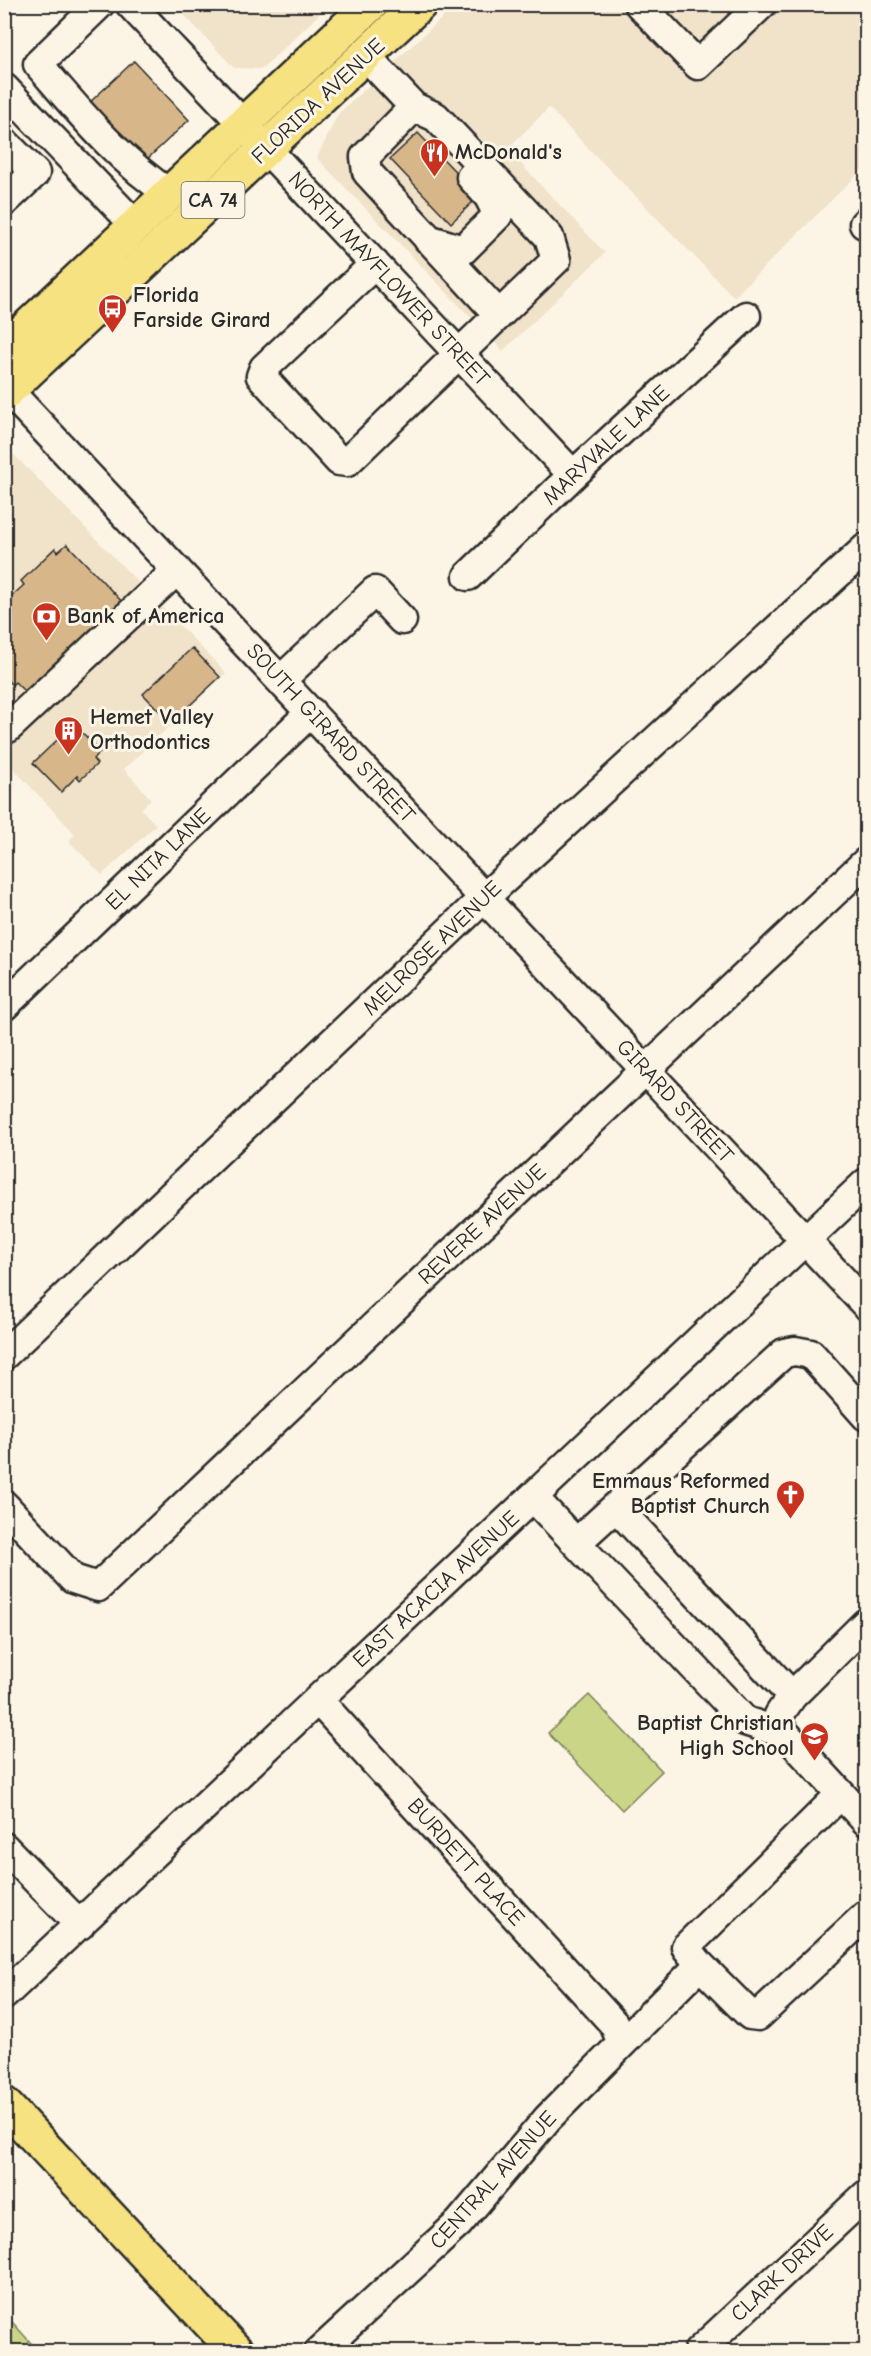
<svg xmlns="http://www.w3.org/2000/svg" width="871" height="2356" font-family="'Comic Neue',sans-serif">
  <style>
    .built { fill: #f1e2ca }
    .green { fill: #cad588; stroke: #7a805a; stroke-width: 1.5 }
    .building { fill: #d7b78a; stroke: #2b2b2b; stroke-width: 1.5 }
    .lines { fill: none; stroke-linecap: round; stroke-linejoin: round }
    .minor-casing { stroke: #2b2b2b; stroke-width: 33 }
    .major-casing { stroke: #2b2b2b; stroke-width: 38 }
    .minor { stroke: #fcf5e5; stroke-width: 28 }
    .major { stroke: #f6e281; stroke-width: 33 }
    .labels { text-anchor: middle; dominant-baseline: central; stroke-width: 6; stroke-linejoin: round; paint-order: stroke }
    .shield { fill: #fcf5e5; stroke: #6a6863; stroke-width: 1.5 }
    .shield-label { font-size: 21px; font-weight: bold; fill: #2b2b2b }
    .street-label { font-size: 22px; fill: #2b2b2b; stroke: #fcf5e5 }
    .poi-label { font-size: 22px; font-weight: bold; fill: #2b2b2b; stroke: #fcf5e5; text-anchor: start }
  </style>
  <rect width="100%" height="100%" fill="#fcf5e5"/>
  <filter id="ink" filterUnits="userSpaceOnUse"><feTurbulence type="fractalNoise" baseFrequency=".0167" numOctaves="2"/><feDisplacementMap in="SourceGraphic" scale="12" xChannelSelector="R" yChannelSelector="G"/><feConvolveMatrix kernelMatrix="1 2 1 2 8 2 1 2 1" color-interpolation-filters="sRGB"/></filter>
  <g filter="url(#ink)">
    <path class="built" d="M175,5H329L262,69L234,68Z
      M456,5H866V166L734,297L549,108L507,149L605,253L503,351L317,158L338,114Z
      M5,449L10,451L41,482L226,673L124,769L151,799L141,809L156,825L102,875L69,841L75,834L12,767L5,772Z"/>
    <path class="green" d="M589,1695L662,1771L622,1810L548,1733Z
      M5,2314L38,2351H5Z"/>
    <path class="building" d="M134,61L189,120L143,163L88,104Z
      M418,133L479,196L451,223L390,159Z
      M67,544L126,606L30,697L15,682L12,685L4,677V603L24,585L21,581L55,548L58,552Z
      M192,648L220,677L171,723L143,694Z
      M74,724L101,752L93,759L97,764L80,780L77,776L61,792L33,763Z"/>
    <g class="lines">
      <defs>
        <path id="minor" d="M100,4L38,64C78,110 118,160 170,194
          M130,4L573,475
          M639,4L698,65L762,4
          M366,56L414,107L436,117L549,237L556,260L499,315L367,172L365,157L414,107
          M4,88L136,226
          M4,142L35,173L4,202
          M864,224L866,222
          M428,239L463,250L498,215L489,197L471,177
          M375,264L264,368L261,376L339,461L347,462L499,315
          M4,386L866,1305
          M468,576L573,475L746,316
          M281,680L375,591L402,620
          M8,728L177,570
          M4,1006L311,712
          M4,1355L485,897L866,548
          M533,1497L576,1543
          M4,1505L73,1579L98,1587L866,862
          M616,1507L792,1696
          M866,1623L792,1696L779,1715L780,1728L866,1821
          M318,1700L614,2024L622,2043
          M780,1728L770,1729L745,1721L576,1543L784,1353L795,1351L811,1354L866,1416
          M4,1847L80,1925
          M700,1965L750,2015L758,2016L866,1915
          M4,1995L866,1183
          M319,2352L459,2223L548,2118L700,1965L686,1947L841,1794
          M698,2352L866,2195"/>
        <path id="major" d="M4,349L371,4
          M4,394L420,4
          M4,2104L237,2352"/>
      </defs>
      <use href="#minor" class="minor-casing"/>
      <use href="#major" class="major-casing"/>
      <use href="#minor" class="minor"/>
      <use href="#major" class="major"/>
    </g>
  </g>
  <defs>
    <symbol id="restaurant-pin" viewBox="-11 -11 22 30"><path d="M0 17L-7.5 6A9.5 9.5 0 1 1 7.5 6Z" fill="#c8321e" stroke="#fcf5e5"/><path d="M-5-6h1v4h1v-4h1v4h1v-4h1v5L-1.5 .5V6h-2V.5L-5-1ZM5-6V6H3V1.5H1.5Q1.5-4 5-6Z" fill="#fff"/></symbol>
    <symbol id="bus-pin" viewBox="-11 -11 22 30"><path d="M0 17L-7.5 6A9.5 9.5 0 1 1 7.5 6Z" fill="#c8321e" stroke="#fcf5e5"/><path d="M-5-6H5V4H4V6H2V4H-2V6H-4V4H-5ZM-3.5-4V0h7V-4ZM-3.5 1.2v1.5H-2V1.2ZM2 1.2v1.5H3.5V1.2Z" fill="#fff"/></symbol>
    <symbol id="bank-pin" viewBox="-11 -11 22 30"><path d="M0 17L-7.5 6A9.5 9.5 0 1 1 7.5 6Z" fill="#c8321e" stroke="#fcf5e5"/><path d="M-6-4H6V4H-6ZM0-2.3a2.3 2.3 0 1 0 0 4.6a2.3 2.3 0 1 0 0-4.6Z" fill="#fff"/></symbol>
    <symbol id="building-pin" viewBox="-11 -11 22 30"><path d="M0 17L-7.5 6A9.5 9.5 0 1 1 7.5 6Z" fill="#c8321e" stroke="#fcf5e5"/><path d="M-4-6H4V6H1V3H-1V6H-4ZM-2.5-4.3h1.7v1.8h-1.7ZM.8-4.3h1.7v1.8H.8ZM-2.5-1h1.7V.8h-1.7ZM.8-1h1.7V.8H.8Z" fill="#fff"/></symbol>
    <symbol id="church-pin" viewBox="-11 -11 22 30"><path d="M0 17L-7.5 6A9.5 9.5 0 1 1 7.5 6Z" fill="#c8321e" stroke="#fcf5e5"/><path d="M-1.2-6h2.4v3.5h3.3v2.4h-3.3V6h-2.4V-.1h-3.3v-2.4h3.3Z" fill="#fff"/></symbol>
    <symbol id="school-pin" viewBox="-11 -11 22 30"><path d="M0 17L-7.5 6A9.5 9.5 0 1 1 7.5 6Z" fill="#c8321e" stroke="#fcf5e5"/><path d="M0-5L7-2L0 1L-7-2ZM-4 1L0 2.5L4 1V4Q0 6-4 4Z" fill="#fff"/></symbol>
  </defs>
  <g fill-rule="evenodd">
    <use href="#restaurant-pin" x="418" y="136" width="33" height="45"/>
    <use href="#bus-pin" x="96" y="292" width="33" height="45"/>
    <use href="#bank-pin" x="30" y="600" width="33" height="45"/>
    <use href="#building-pin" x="52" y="714" width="33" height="45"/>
    <use href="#church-pin" x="774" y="1478" width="33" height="45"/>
    <use href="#school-pin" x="798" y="1720" width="33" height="45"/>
  </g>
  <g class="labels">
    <rect class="shield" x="181.5" y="182" width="63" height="36" rx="4.5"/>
    <g class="shield-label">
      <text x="213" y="200">CA 74</text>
    </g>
    <g class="street-label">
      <text transform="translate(318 101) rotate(-43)">FLORIDA AVENUE</text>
      <text transform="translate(389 279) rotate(47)">NORTH MAYFLOWER STREET</text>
      <text transform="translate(606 445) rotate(-43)">MARYVALE LANE</text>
      <text transform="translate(331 733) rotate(47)">SOUTH GIRARD STREET</text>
      <text transform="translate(158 859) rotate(-44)">EL NITA LANE</text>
      <text transform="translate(432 948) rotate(-44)">MELROSE AVENUE</text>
      <text transform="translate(675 1101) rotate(47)">GIRARD STREET</text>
      <text transform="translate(482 1224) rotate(-43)">REVERE AVENUE</text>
      <text transform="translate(436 1589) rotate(-43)">EAST ACACIA AVENUE</text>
      <text transform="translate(466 1862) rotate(48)">BURDETT PLACE</text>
      <text transform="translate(493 2180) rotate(-48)">CENTRAL AVENUE</text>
      <text transform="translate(782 2273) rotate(-43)">CLARK DRIVE</text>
    </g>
    <g class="poi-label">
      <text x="455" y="152">McDonald's</text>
      <text x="133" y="295">Florida<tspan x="133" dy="25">Farside Girard</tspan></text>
      <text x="67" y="616">Bank of America</text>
      <text x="90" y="717">Hemet Valley<tspan x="90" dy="25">Orthodontics</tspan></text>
      <text x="770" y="1481" text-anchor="end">Emmaus Reformed<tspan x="770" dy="25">Baptist Church</tspan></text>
      <text x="794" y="1723" text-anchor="end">Baptist Christian<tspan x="794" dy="25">High School</tspan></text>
    </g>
  </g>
  <rect width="871" height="2356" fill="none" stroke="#fcf5e5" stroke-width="24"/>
  <rect x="12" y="12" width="847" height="2332" fill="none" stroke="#2b2b2b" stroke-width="2" filter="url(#ink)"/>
</svg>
